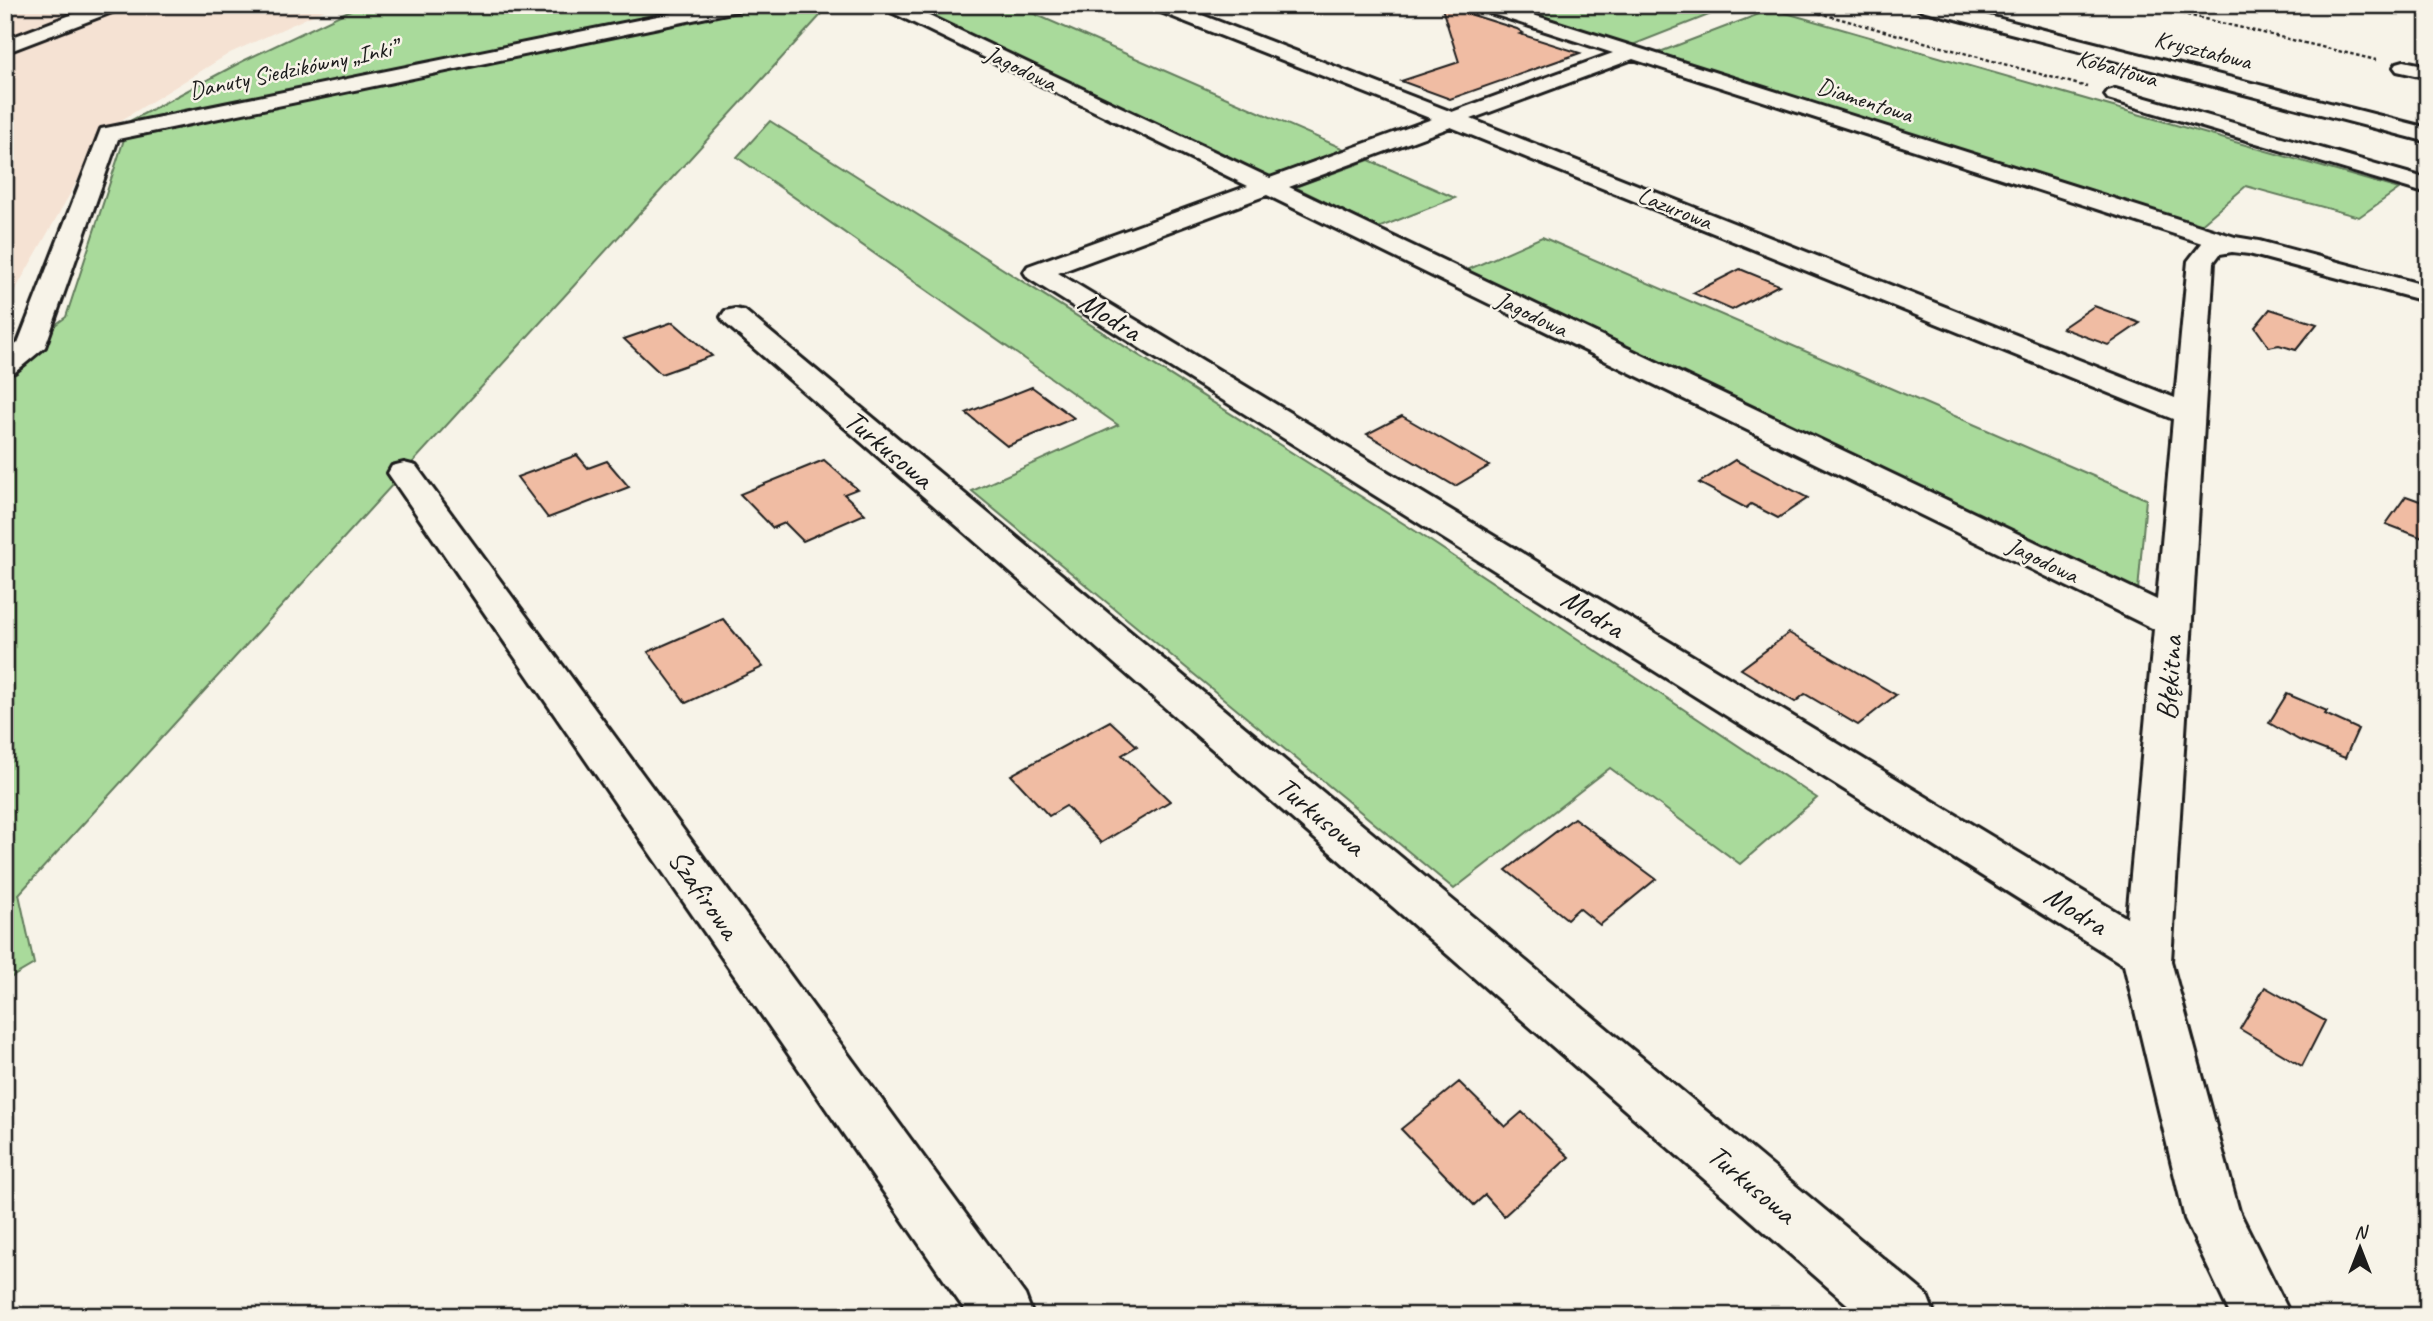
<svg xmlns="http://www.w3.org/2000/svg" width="2433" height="1321" font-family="Caveat,sans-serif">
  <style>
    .built { fill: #f5e2d3 }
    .green { fill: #a9da9b; stroke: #627b5c; stroke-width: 2 }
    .building { fill: #f0bca3; stroke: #1c1c1c; stroke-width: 2 }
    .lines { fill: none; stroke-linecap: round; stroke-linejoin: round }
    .minor-casing { stroke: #1c1c1c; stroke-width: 6 }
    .path { stroke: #1c1c1c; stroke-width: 2.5; stroke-dasharray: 3.5 2.5; stroke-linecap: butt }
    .minor { fill: #f7f3e8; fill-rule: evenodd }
    .labels { text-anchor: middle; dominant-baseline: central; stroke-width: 5; stroke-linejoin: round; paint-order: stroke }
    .far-street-label { font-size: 24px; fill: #1c1c1c; stroke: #f7f3e8 }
    .street-label { font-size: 30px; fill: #1c1c1c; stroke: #f7f3e8 }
  </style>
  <rect width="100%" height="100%" fill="#f7f3e8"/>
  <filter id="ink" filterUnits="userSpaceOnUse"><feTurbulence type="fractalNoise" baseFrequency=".0143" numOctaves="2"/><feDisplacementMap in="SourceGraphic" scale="14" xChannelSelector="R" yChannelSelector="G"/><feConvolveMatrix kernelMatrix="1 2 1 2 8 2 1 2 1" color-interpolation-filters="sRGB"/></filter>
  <g filter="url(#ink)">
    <path class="built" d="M5,5H335L230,53L107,129L5,308Z"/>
    <path class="green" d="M361,5H830L19,894L34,964L5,981V361L66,317L130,121L243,61Z
      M908,5H1014L1344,149L1269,177Z
      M1503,5H1734L1630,46Z
      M1772,9L2399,189L2359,217L2246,186L2199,226L1652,55Z
      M770,121L1420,534L1817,798L1740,864L1610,768L1454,889L972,491L1118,425L737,157Z
      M1369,160L1455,198L1378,228L1295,187Z
      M1542,237L2146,499L2138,591L1467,270Z"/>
    <path class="building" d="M1441,5L1517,29L1523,33L1520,34L1580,53L1450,99L1401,81L1459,62Z
      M1740,269L1779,285L1732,310L1693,293Z
      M2094,306L2140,323L2108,345L2062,328Z
      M2270,309L2317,324L2296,350L2279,345L2269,347L2255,327Z
      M673,322L712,356L661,374L624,339Z
      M1032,387L1074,418L1007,446L966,413Z
      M1402,416L1489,466L1455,486L1367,434Z
      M577,455L588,468L607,461L629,487L548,518L517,477Z
      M824,460L857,489L844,494L865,514L803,541L785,523L773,528L740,494Z
      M1735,460L1808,498L1778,518L1751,504L1746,508L1699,483Z
      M2406,496L2428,504V540L2386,524Z
      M723,619L763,667L686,703L648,652Z
      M1789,633L1896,695L1858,725L1805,694L1795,702L1741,669Z
      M2287,694L2327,711L2325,714L2358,729L2345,758L2299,740L2269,723Z
      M1110,721L1137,746L1122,755L1170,801L1101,843L1066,806L1049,816L1011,775Z
      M1574,818L1656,879L1600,925L1579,908L1567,919L1506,870Z
      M2265,987L2325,1021L2302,1066L2240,1029Z
      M1459,1082L1505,1127L1522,1112L1569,1157L1504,1216L1485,1195L1474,1205L1401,1129Z"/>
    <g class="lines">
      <defs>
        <path id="minor" d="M97,5H123L120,9L5,53V40Z
          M712,5H750L741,10L118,139L45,347L15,372L5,375V352L18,343L101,129Z
          M882,5H906L1270,178L1432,119L1153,9L1150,5H1176L1452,112L1613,53L1477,9L1474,5H1502L2235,237L2259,241L2428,286V302L2249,254L2232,252L2220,254L2214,262L2171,961L2239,1211L2291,1316H2231L2185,1219L2124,965L1028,278L1024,272L1028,266L1248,186L885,9ZM1633,59L2202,243L2188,261L2175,398L1471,119ZM1451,127L2173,419L2157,600L1289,187ZM1267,195L2154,629L2127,918L1058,273Z
          M1915,5H1946L2428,128V142L1918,9Z
          M2404,61L2428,66V78L2397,71L2394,67L2397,63Z
          M2115,89L2428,179V194L2108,99L2105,95L2108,91Z
          M735,309L745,311L1927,1295L1935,1316H1861L725,323L721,317L725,311Z
          M404,463L416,466L1025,1295L1033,1316H969L388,473L392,466Z"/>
      </defs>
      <use href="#minor" class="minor-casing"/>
      <path class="path" d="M1790,5L2087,87
        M2146,5L2376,60"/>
      <use href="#minor" class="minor"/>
    </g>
  </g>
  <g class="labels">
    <g class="far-street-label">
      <text transform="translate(2203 50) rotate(14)">Kryształowa</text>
      <text transform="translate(1021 68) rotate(26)">Jagodowa</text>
      <text transform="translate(2117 68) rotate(16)">Kobaltowa</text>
      <text transform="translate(293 69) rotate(-12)">Danuty Siedzikówny „Inki”</text>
      <text transform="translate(1865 100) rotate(18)">Diamentowa</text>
      <text transform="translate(1675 208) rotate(22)">Lazurowa</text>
      <text transform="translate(1532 314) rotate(26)">Jagodowa</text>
      <text transform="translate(2043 560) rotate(26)">Jagodowa</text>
    </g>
    <g class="street-label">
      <text transform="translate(1110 316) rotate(32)">Modra</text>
      <text transform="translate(889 449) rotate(40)">Turkusowa</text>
      <text transform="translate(1593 613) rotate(32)">Modra</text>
      <text transform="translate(2169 678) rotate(-86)">Błękitna</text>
      <text transform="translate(1321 816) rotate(40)">Turkusowa</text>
      <text transform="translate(704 894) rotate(55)">Szafirowa</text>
      <text transform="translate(2076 910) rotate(32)">Modra</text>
      <text transform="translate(1752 1184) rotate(40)">Turkusowa</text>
    </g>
  </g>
  <rect width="2433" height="1321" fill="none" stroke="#f7f3e8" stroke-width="28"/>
  <rect x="14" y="14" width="2405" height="1293" fill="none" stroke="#1c1c1c" stroke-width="2.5" filter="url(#ink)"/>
  <g transform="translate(2360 1248)" stroke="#f7f3e8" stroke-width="5" paint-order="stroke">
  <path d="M0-5L12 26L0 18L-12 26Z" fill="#1c1c1c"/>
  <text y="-10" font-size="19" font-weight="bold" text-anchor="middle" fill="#1c1c1c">N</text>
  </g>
</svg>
